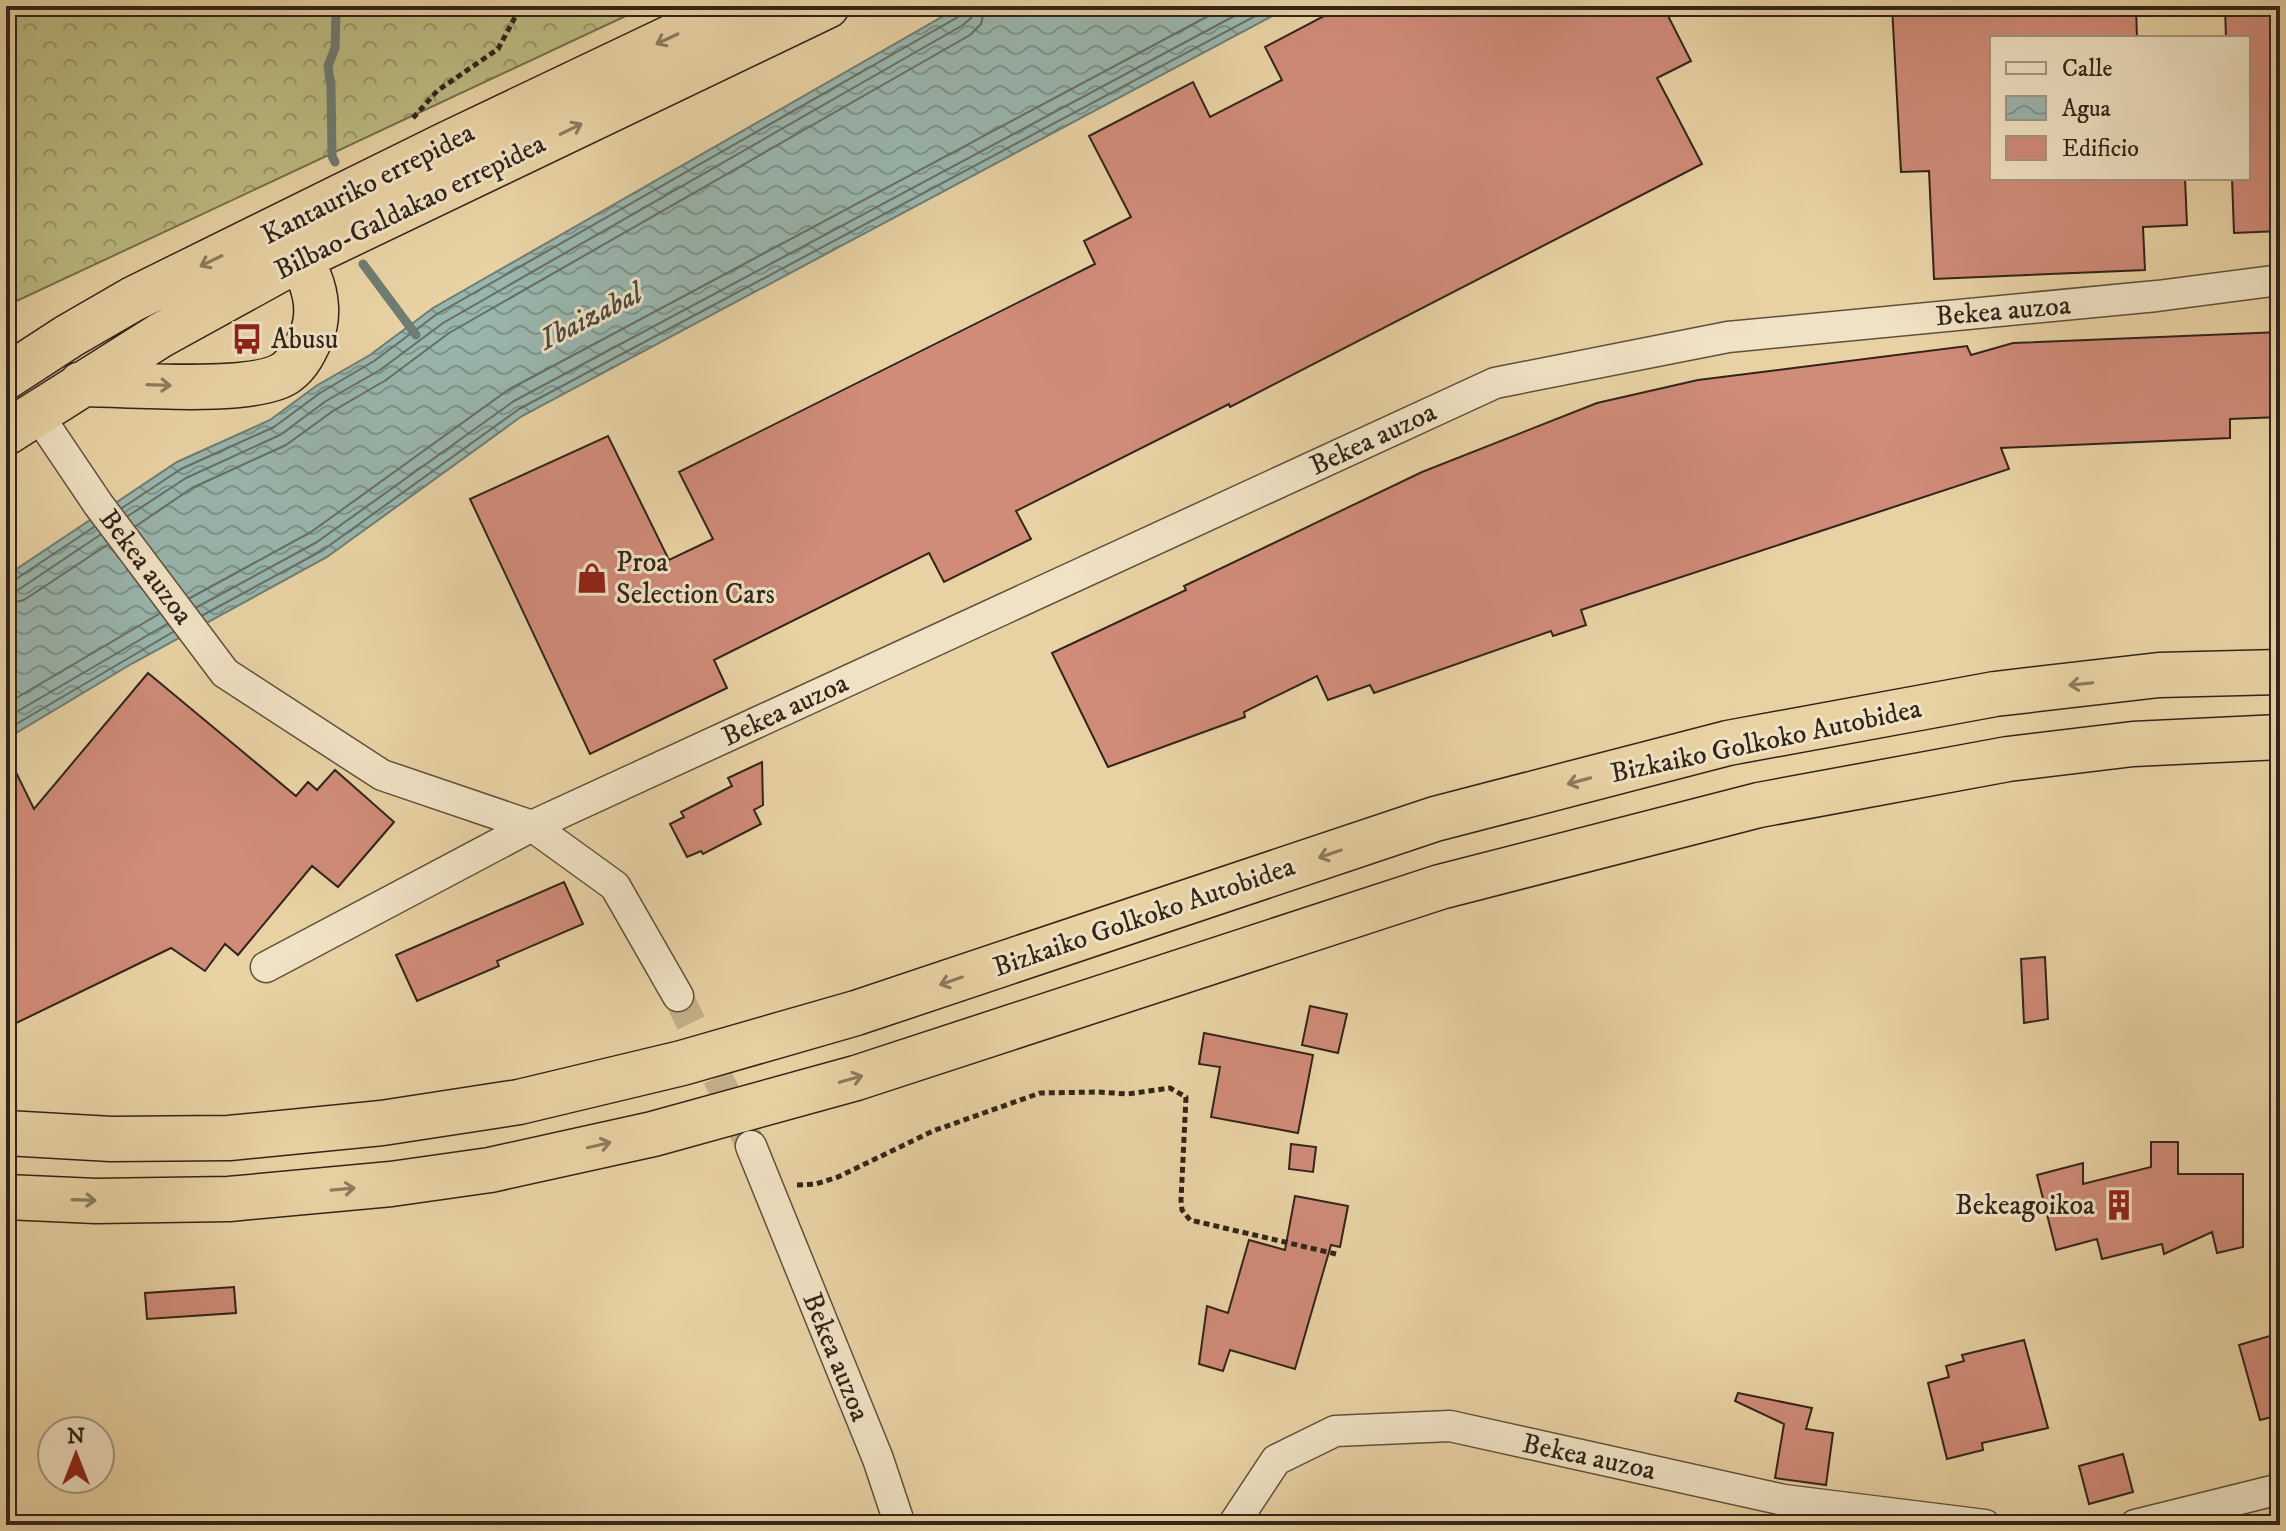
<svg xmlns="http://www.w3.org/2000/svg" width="2286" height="1531" font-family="'IM FELL DW Pica',serif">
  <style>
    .forest { fill: url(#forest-crowns); stroke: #76704e; stroke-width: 2 }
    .water { fill: url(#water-waves); stroke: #6f7c73; stroke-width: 2 }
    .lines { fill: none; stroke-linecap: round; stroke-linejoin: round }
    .shore { stroke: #656e64; stroke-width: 2 }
    .stream { stroke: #6f7c73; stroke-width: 9 }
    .building { fill: #d08b79; stroke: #31251a; stroke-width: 2 }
    .minor-tunnel { stroke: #c3af88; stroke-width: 30; stroke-dasharray: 30 15; stroke-linecap: butt }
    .minor-casing { stroke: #5f503c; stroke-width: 33 }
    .trunk-casing { stroke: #31251a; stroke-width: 47 }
    .motorway-casing { stroke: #31251a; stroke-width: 47 }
    .path { stroke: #31251a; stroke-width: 5; stroke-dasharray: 6 4; stroke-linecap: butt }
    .minor { stroke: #f0e2c4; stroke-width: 30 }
    .trunk { stroke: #e8d2a4; stroke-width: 44 }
    .motorway { stroke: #e8d2a4; stroke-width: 44 }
    .oneway { stroke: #8c7c5f }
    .labels { text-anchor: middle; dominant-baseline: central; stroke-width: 6; stroke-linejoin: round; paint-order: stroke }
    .street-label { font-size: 28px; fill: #31251a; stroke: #f0e2c4 }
    .poi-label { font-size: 28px; fill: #31251a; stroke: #f0e2c4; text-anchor: start }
    .water-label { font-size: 30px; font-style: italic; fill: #4b493f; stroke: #f0e2c4 }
  </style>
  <defs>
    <pattern id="forest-crowns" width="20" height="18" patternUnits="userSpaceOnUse" patternTransform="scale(2)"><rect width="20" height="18" fill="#bbba82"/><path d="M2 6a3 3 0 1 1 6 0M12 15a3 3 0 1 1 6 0" fill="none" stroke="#99976a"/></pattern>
    <pattern id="water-waves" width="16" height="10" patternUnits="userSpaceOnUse" patternTransform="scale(2)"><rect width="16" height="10" fill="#99b6ae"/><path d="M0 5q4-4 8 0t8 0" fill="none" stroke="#7d948d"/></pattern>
  </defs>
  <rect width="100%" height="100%" fill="#e8d2a4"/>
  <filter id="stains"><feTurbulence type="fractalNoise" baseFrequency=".0025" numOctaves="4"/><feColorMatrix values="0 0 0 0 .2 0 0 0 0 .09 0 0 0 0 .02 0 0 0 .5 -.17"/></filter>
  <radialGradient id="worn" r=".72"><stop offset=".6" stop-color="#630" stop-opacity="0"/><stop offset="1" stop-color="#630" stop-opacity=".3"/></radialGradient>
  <path class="forest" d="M6,6H647L6,306Z"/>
  <path class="water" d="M961,6H1291L522,416L327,557L133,663L6,739V576L177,462L270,420L316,386L370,355L433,308Z"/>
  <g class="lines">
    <path class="shore" d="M122,508L181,469L274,427L320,393L374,361L437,314L958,17L963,6
      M128,516L186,478L280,435L326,401L380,370L443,323L963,25L971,18L973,6
      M136,526L192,488L286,445L333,411L386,380L449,333L970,35L981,24L985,6
      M6,582L13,581L94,527
      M6,592L18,590L100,535
      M190,598L311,532L508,390L1227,6
      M6,604L24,600L107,545
      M197,607L317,542L514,401L1253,6
      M203,615L323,550L519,409L1274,6
      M6,704L159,614
      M6,718L167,624
      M6,730L173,632"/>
    <path class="stream" d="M335,162L332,156L331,87L328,66L335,48L336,14L341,6
      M363,264L416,335"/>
  </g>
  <path class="building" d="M1343,6H1663L1691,61L1657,78L1702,164L1230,407L1229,404L1016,511L1031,539L944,582L929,553L714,660L727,688L590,754L470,499L608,436L669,560L713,539L679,472L1095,264L1084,241L1131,217L1089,136L1193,82L1210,117L1282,80L1265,47Z
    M1892,6H2136L2137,38H1992V178H2185L2187,225L2143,227L2145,270L1934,279L1929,171L1901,172Z
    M2225,6H2280V231L2234,233L2232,178H2248V38H2226Z
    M2280,332V417L2230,419V438L2001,448L2009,469L1581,610L1586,625L1553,636L1551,631L1374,693L1370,685L1328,700L1317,676L1244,712L1245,717L1108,767L1052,653L1186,590L1184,586L1422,472L1597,403L1698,380L1967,346L1971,355L2013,343Z
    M148,673L296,796L308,782L317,790L335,770L394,822L338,887L312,866L238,955L225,944L205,971L171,948L6,1028V752L34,809Z
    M762,762L763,805L754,810L761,824L703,854L701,851L687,857L670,824L684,817L681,812L732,786L728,778Z
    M564,882L583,924L497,961L499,966L417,1001L396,955Z
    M2045,957L2048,1019L2024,1023L2021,959Z
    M1310,1006L1347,1014L1338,1053L1302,1045Z
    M1204,1033L1313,1055L1298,1133L1211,1117L1220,1067L1199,1064Z
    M2151,1142H2178V1174H2243V1247L2217,1253L2212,1232L2164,1254L2162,1244L2102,1259L2097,1239L2056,1250L2037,1175L2083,1163V1184L2151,1167Z
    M1291,1144L1316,1147L1313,1172L1289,1169Z
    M1295,1196L1348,1206L1340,1247L1331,1245L1295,1369L1230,1350L1223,1371L1199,1364L1207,1306L1228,1313L1249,1240L1285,1250Z
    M234,1287L236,1313L147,1319L145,1293Z
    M2280,1333V1415L2260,1420L2239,1345Z
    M2024,1340L2048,1428L1982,1443L1983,1450L1947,1459L1928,1383L1949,1377L1946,1366L1964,1361L1962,1355Z
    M1738,1393L1812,1408L1806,1429L1833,1433L1826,1485L1775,1478L1784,1424L1735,1401Z
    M2123,1454L2133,1492L2089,1504L2079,1466Z"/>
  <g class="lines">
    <path class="minor-tunnel" d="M678,996L751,1146"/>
    <defs>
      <path id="minor" d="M36,412L98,504L225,673L382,775L532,826L615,886L678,996
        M266,967L532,826L1495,383L1728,337L2157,296L2280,280
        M751,1146L878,1459L900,1525
        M1233,1525L1276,1460L1335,1431L1450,1426L1784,1500L1985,1525
        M2135,1525L2280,1489"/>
      <path id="trunk" d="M6,377L69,336L133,299L447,144L737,6
        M81,384C124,384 257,396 287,372C299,363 305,350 311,337C319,318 317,296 309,277C304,263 293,248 286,234
        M6,433L161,335L299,259L827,6"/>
      <path id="motorway" d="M6,1133L111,1139L229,1138L382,1123L519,1102L682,1063L856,1013L1435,819L1728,743L1995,694L2159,675L2280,672
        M6,1197L96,1201L229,1199L391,1184L490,1170L653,1134L856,1078L1440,887L1759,805L2008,759L2133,744L2280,737"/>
    </defs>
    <use href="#minor" class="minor-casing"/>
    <use href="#trunk" class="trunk-casing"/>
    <use href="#motorway" class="motorway-casing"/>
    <path class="path" d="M413,118L437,91L498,49L521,6
      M797,1185L816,1184L838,1177L933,1131L1040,1093L1098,1092L1128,1094L1170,1088L1186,1097L1181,1200L1182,1210L1190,1220L1336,1254"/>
    <use href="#minor" class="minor"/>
    <use href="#trunk" class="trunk"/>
    <use href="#motorway" class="motorway"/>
  </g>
  <defs><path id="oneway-shaft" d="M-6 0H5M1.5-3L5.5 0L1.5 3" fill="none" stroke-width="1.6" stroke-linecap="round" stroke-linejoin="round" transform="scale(2)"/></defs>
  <g class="oneway">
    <use href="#oneway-shaft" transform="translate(667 39) rotate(155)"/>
    <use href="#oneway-shaft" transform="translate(571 129) rotate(-26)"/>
    <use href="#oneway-shaft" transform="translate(211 261) rotate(154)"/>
    <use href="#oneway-shaft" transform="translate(159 385) rotate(2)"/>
    <use href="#oneway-shaft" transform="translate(2081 684) rotate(174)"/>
    <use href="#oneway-shaft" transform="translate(1579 781) rotate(165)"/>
    <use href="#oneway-shaft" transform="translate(1330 854) rotate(161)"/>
    <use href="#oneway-shaft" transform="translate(951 981) rotate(161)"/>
    <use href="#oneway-shaft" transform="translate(851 1079) rotate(-16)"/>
    <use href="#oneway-shaft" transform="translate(599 1145) rotate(-13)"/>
    <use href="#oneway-shaft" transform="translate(343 1189) rotate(-5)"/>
    <use href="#oneway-shaft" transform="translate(84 1200) rotate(2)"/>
  </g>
  <defs>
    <symbol id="bus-bare" viewBox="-9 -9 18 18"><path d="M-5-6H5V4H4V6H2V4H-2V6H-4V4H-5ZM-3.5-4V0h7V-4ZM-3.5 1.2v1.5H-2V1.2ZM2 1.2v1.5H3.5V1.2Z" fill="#8f2418" stroke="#f0e2c4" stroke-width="2.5" paint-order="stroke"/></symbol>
    <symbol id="shop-bare" viewBox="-9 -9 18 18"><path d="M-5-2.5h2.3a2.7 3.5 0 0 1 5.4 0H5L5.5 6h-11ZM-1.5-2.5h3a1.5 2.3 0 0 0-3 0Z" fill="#8f2418" stroke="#f0e2c4" stroke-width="2.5" paint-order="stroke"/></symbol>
    <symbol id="building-bare" viewBox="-9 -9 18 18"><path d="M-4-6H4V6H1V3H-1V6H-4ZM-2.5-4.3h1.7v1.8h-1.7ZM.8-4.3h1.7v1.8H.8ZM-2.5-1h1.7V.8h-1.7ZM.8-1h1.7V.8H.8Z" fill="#8f2418" stroke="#f0e2c4" stroke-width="2.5" paint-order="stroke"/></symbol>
  </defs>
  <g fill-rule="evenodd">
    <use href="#bus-bare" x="225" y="317" width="44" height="44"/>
    <use href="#shop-bare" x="570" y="556" width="44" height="44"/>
    <use href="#building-bare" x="2097" y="1183" width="44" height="44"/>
  </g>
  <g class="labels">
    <g class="street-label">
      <text transform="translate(368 184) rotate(-27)">Kantauriko errepidea</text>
      <text transform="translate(410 207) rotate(-26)">Bilbao-Galdakao errepidea</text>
      <text transform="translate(2003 311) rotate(-5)">Bekea auzoa</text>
      <text transform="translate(1373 439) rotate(-25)">Bekea auzoa</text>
      <text transform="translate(146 567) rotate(53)">Bekea auzoa</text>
      <text transform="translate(785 710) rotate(-25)">Bekea auzoa</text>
      <text transform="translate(1766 741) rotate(-12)">Bizkaiko Golkoko Autobidea</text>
      <text transform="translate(1144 917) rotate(-19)">Bizkaiko Golkoko Autobidea</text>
      <text transform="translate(836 1357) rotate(68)">Bekea auzoa</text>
      <text transform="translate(1589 1457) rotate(12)">Bekea auzoa</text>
    </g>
    <g class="poi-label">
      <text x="271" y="339">Abusu</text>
      <text x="616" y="562">Proa<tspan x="616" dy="32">Selection Cars</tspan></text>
      <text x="2095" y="1205" text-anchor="end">Bekeagoikoa</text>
    </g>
    <g class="water-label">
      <text transform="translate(591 317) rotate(-27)">Ibaizabal</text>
    </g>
  </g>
  <rect width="2286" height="1531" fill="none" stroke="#e8d2a4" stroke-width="32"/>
  <rect x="8" y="8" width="2270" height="1515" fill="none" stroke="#31251a" stroke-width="4"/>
  <rect x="16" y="16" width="2254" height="1499" fill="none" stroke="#31251a" stroke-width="2"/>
  <rect x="1990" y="36" width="260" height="144" fill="#f0e2c4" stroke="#a49680" stroke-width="2"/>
  <rect x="2006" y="62" width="40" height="12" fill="#f0e2c4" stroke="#a49680" stroke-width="2"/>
  <text x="2062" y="76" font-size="24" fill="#31251a">Calle</text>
  <rect x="2006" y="96" width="40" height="24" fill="url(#water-waves)" stroke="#a49680" stroke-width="2"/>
  <text x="2062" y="116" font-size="24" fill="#31251a">Agua</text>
  <rect x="2006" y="136" width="40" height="24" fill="#d08b79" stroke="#a49680" stroke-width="2"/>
  <text x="2062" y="156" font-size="24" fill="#31251a">Edificio</text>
  <g transform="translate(76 1455)"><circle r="38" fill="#f0e2c4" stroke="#a49680" stroke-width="2"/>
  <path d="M0-6L14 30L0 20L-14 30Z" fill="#8f2418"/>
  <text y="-12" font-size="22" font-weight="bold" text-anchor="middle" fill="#31251a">N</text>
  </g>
  <rect width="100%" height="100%" filter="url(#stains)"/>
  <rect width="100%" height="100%" fill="url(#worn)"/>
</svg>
